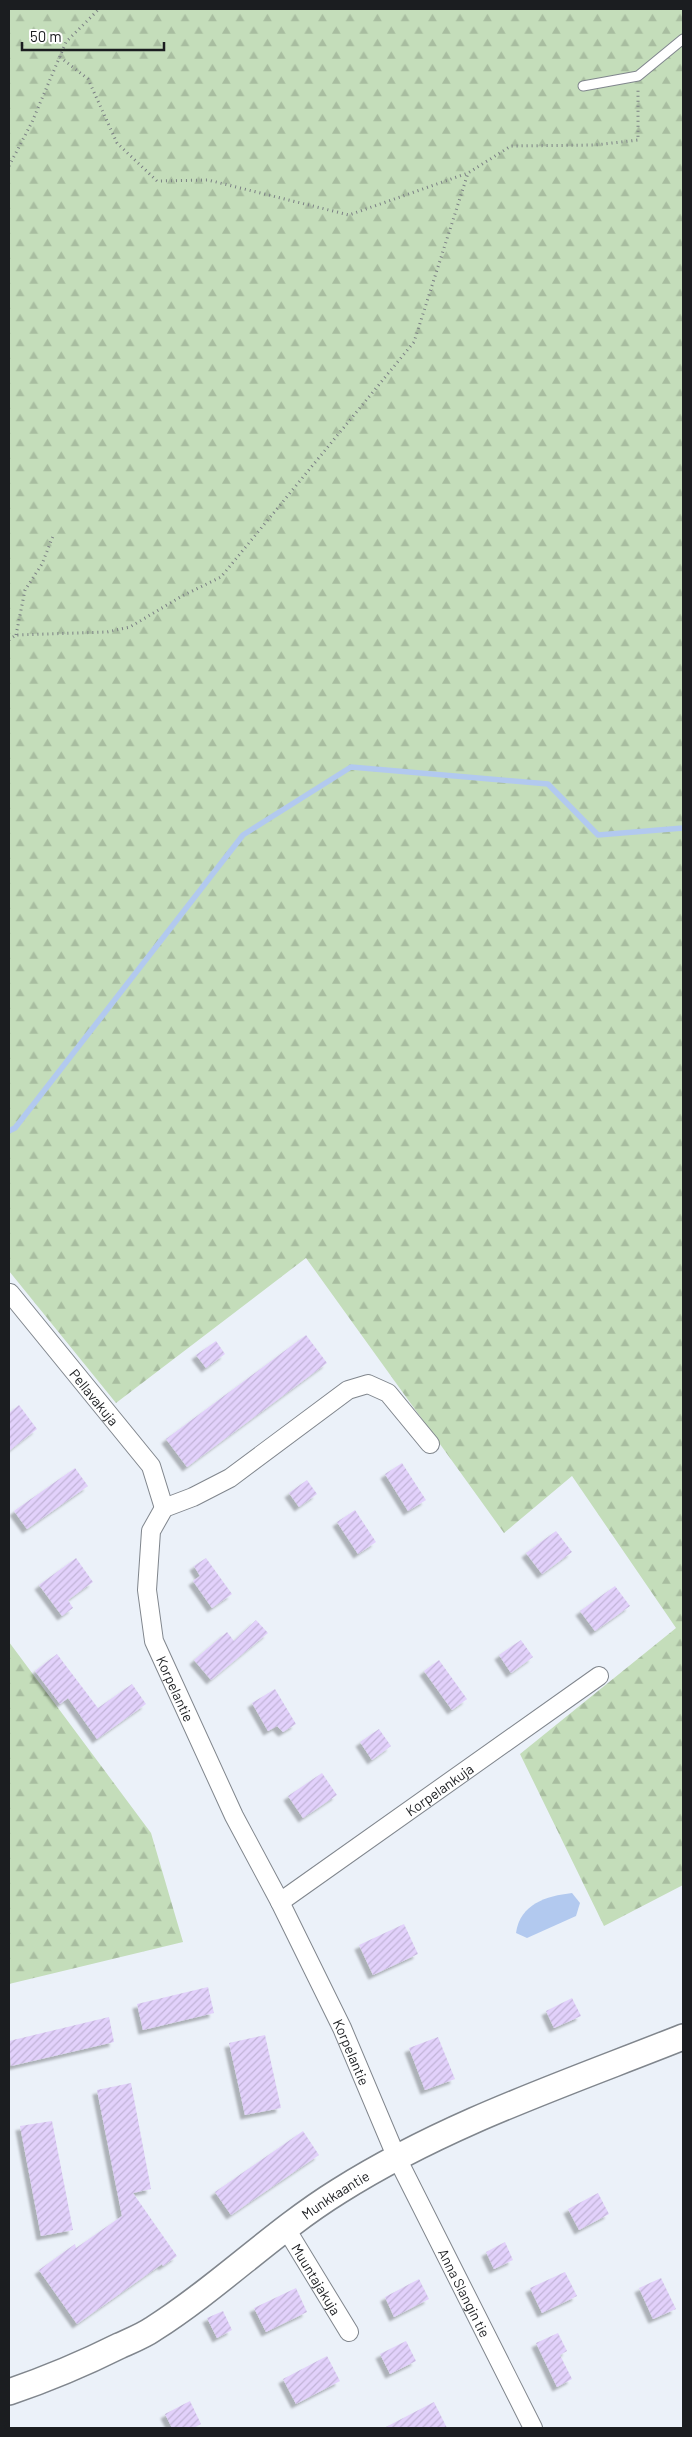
<svg xmlns="http://www.w3.org/2000/svg" width="692" height="2437" font-family="Barlow,sans-serif">
  <style>
    .forest { fill: url(#forest-firs) }
    .water { fill: #b2c9ef }
    .lines { fill: none; stroke-linecap: round; stroke-linejoin: round }
    .stream { stroke: #b2c9ef; stroke-width: 5.5 }
    .building { fill: url(#building-hatch); filter: url(#shadow) }
    .lane-casing { stroke: #80868d; stroke-width: 11 }
    .street-casing { stroke: #80868d; stroke-width: 20 }
    .secondary-casing { stroke: #80868d; stroke-width: 28 }
    .path { stroke: #7b7f84; stroke-width: 3; stroke-dasharray: 1 4; stroke-linecap: butt }
    .lane { stroke: #fff; stroke-width: 9 }
    .street { stroke: #fff; stroke-width: 18 }
    .secondary { stroke: #fff; stroke-width: 25 }
    .labels { text-anchor: middle; dominant-baseline: central; stroke-width: 4; stroke-linejoin: round; paint-order: stroke }
    .street-label { font-size: 14px; fill: #1b1d20; stroke: #fff }
  </style>
  <defs>
    <pattern id="forest-firs" width="22" height="20" patternUnits="userSpaceOnUse" patternTransform="scale(1.25)"><rect width="22" height="20" fill="#c4ddba"/><path d="M5 1l3.5 6h-7zM16 11l3.5 6h-7z" fill="#a8bda0"/></pattern>
    <pattern id="building-hatch" width="6" height="6" patternUnits="userSpaceOnUse" patternTransform="scale(1.25)"><rect width="6" height="6" fill="#e2d1fb"/><path d="M-1 1l2-2M0 6l6-6M5 7l2-2" fill="none" stroke="#c1b3d7"/></pattern>
    <filter id="shadow"><feDropShadow dx="-4.5" dy="4.5" stdDeviation="1" flood-color="#0004"/></filter>
  </defs>
  <rect width="100%" height="100%" fill="#ebf1f9"/>
  <path class="forest" d="M9,9H683V1885L604,1926L520,1754L676,1628L572,1476L504,1533L306,1258L116,1403L9,1271Z
    M9,1642L151,1833L183,1942L9,1984Z"/>
  <path class="water" d="M572,1893L580,1903L576,1916L527,1938L516,1933C520,1904 546,1896 572,1893Z"/>
  <g class="lines">
    <path class="stream" d="M9,1131L15,1128L243,835L351,767L548,784L598,835L683,828"/>
  </g>
  <path class="building" d="M306,1335L327,1363L187,1467L166,1439Z
    M216,1341L225,1354L206,1368L196,1355Z
    M19,1405L37,1429L9,1451V1413Z
    M402,1463L426,1500L408,1511L385,1474Z
    M75,1468L88,1486L27,1529L14,1511Z
    M307,1480L317,1494L299,1507L289,1493Z
    M355,1510L376,1542L358,1554L337,1522Z
    M556,1531L572,1552L542,1574L526,1553Z
    M76,1558L93,1582L68,1600L73,1608L62,1616L39,1585Z
    M206,1558L232,1594L212,1608L193,1581L200,1576L194,1566Z
    M615,1586L630,1606L595,1631L580,1611Z
    M256,1620L268,1633L211,1680L194,1660L227,1632L234,1641Z
    M521,1640L533,1657L511,1673L499,1655Z
    M57,1654L98,1708L132,1684L146,1704L97,1739L68,1698L60,1704L35,1671Z
    M439,1660L467,1699L452,1710L424,1671Z
    M275,1689L296,1724L283,1732L277,1726L268,1731L252,1703Z
    M379,1729L391,1746L372,1760L360,1742Z
    M322,1773L337,1795L303,1818L288,1796Z
    M404,1924L418,1954L373,1975L359,1945Z
    M208,1987L214,2013L143,2030L137,2004Z
    M572,1998L581,2016L554,2028L546,2011Z
    M109,2017L114,2042L11,2066L9,2041Z
    M265,2035L281,2108L245,2115L229,2043Z
    M438,2037L455,2079L425,2090L409,2048Z
    M131,2083L151,2189L133,2193L177,2256L163,2266L162,2264L77,2324L39,2270L75,2244L76,2248L122,2216L97,2090Z
    M52,2121L73,2230L41,2236L20,2126Z
    M303,2131L319,2155L231,2215L215,2192Z
    M598,2193L609,2214L579,2230L568,2209Z
    M505,2242L513,2260L494,2269L486,2252Z
    M565,2272L577,2296L542,2313L530,2288Z
    M661,2278L676,2309L653,2319L639,2288Z
    M419,2279L429,2299L394,2317L385,2297Z
    M296,2288L307,2312L266,2332L254,2308Z
    M223,2311L232,2330L217,2338L207,2318Z
    M558,2333L567,2351L560,2355L572,2379L557,2387L536,2343Z
    M406,2341L416,2361L390,2374L380,2354Z
    M327,2356L340,2381L296,2404L283,2379Z
    M190,2401L201,2424L193,2428H172L165,2414Z
    M434,2402L447,2428H384Z"/>
  <g class="lines">
    <defs>
      <path id="lane" d="M583,86L638,76L683,39"/>
      <g id="street">
        <path id="s1" d="M10,1293L151,1466L164,1508"/>
        <path id="s2" d="M430,1444L388,1393L368,1384L348,1390L230,1478L193,1497L164,1508L151,1531L147,1590L154,1641L234,1816L280,1902L342,2028L396,2156L533,2428"/>
        <path id="s3" d="M280,1902L599,1676"/>
        <path id="s4" d="M285,2227L349,2332"/>
      </g>
      <g id="secondary">
        <path id="s5" d="M9,2392C47,2379 83,2364 119,2346C130,2341 143,2336 153,2329C219,2287 273,2232 339,2191C447,2123 565,2084 683,2037"/>
      </g>
    </defs>
    <use href="#lane" class="lane-casing"/>
    <use href="#street" class="street-casing"/>
    <use href="#secondary" class="secondary-casing"/>
    <path class="path" d="M60,57L88,79L117,143L157,181L208,180L349,215L468,173
      M9,166L32,122L66,42L99,9
      M16,635L25,590L42,564L53,536
      M9,640L16,635L107,632L130,627L182,596L221,577L414,342L468,173L511,146L595,145L638,140V89"/>
    <use href="#lane" class="lane"/>
    <use href="#street" class="street"/>
    <use href="#secondary" class="secondary"/>
  </g>
  <g class="labels">
    <g class="street-label">
      <text stroke="none"><textPath href="#s1" startOffset="134">Pellavakuja</textPath></text>
      <text stroke="none"><textPath href="#s2" startOffset="518">Korpelantie</textPath></text>
      <text stroke="none"><textPath href="#s3" startOffset="195">Korpelankuja</textPath></text>
      <text stroke="none"><textPath href="#s2" startOffset="922">Korpelantie</textPath></text>
      <text stroke="none"><textPath href="#s5" startOffset="384">Munkkaantie</textPath></text>
      <text stroke="none"><textPath href="#s4" startOffset="61">Muuntajakuja</textPath></text>
      <text stroke="none"><textPath href="#s2" startOffset="1188">Anna Slangin tie</textPath></text>
    </g>
  </g>
  <rect width="692" height="2437" fill="none" stroke="#1b1d20" stroke-width="20"/>
  <path d="M22 42v8h142v-8" fill="none" stroke="#1b1d20" stroke-width="2.5"/>
  <text x="30" y="42" font-size="15" fill="#1b1d20" stroke="#ffffff" stroke-width="4" paint-order="stroke">50 m</text>
</svg>
